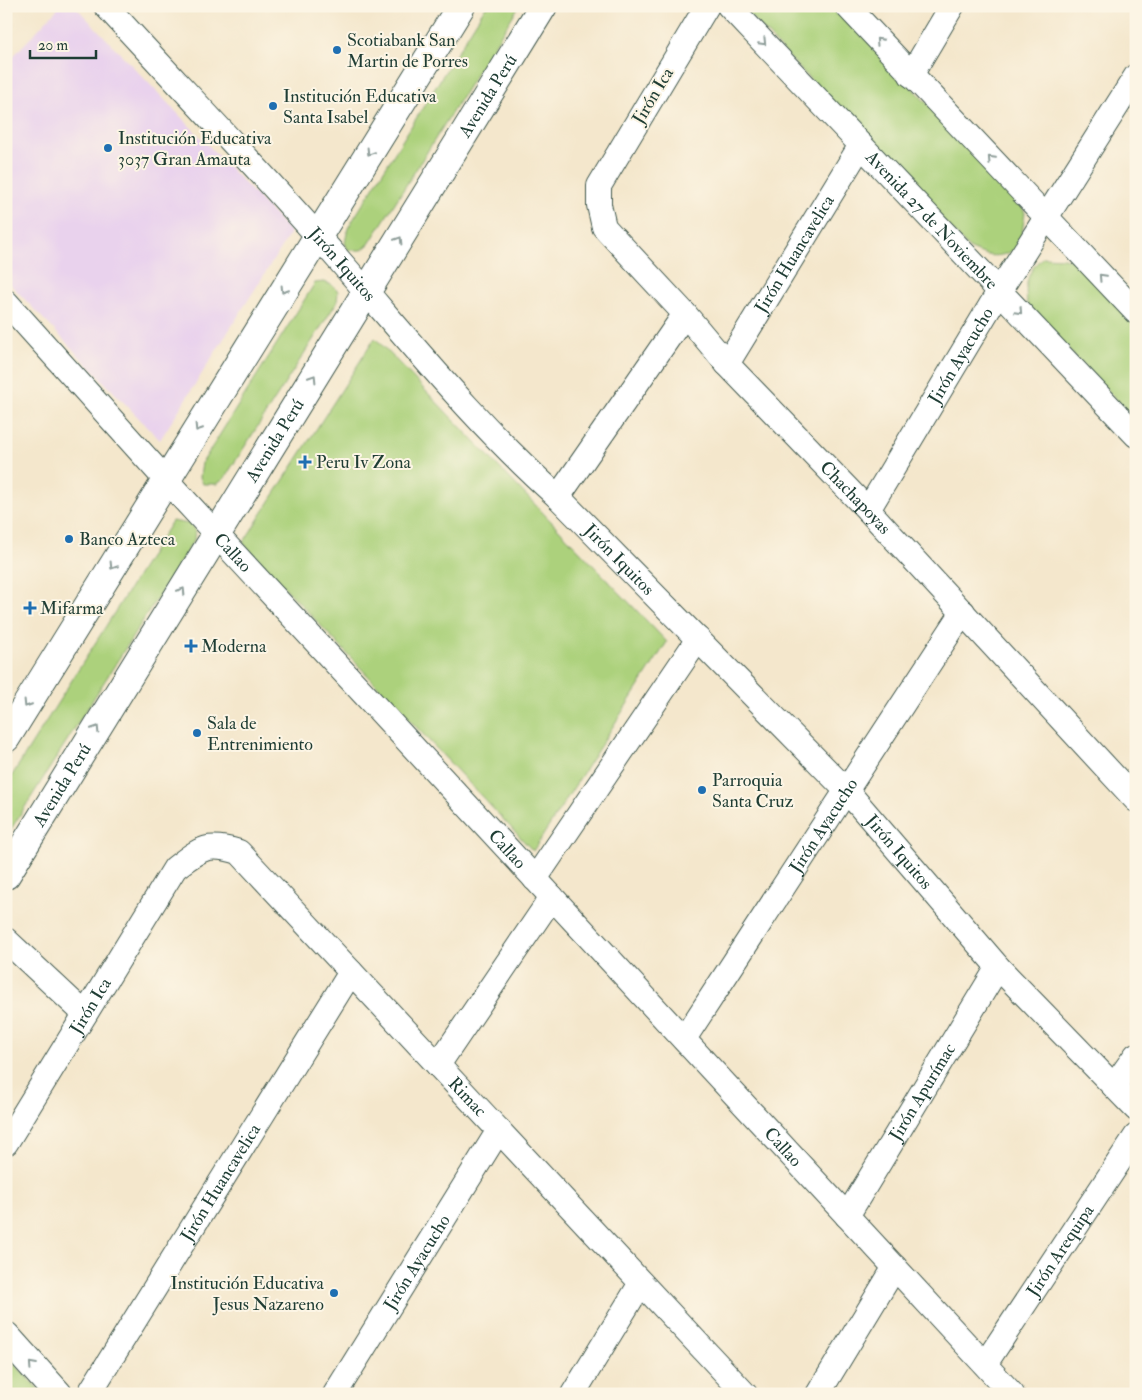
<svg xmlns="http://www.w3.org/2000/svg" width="1142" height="1400" font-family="'IM FELL Double Pica',serif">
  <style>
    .built { fill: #e9d2ed }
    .green { fill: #acd17b; stroke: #668758 }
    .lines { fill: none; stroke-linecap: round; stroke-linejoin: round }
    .minor-casing { stroke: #3f564b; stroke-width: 26 }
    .major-casing { stroke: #3f564b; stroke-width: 30 }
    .minor { stroke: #fff; stroke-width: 24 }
    .major { stroke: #fff; stroke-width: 28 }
    .oneway { stroke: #8f9e9a }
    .poi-dot { fill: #1f6fb2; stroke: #fcf5e5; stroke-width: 2 }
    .labels { text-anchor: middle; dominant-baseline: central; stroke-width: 4; stroke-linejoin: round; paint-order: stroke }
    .poi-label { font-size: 18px; fill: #1f3d34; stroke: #fcf5e5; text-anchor: start }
    .street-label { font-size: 18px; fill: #1f3d34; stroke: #fcf5e5 }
  </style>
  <rect width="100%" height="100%" fill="#fcf5e5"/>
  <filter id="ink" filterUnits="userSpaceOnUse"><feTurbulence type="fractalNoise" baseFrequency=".02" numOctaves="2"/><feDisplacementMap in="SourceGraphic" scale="10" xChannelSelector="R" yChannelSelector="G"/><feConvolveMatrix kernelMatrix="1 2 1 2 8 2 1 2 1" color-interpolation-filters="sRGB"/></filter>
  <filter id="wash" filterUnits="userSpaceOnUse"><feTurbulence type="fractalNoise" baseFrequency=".0096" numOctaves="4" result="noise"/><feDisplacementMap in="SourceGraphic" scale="20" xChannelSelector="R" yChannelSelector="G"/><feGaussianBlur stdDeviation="1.12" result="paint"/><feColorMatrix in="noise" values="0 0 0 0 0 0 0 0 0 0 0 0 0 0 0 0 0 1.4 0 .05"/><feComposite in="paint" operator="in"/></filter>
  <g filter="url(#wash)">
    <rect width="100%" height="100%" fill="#f4e7cc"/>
    <path class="built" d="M60,6H75L291,232L160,440L6,280V64Z"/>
    <path class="green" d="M486,6H519L369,244L362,250H348L345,243L348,228Z
      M741,6H835L1019,201L1025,213L1020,247C999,259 991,258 969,248Z
      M1043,257L1064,258L1082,264L1136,321V420L1028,308C1024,286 1026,272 1043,257Z
      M324,282L332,285L338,291L337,302L224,479L217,484H203L200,477L202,463L315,283Z
      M375,338L667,642L533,851L243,543Z
      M172,521L189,524L195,530L194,540L6,837V785Z
      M6,1355L43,1394H6Z"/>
  </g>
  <g filter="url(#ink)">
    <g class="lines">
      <defs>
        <g id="minor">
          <path id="s1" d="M106,6C183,90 263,173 338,259C409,340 477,425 558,497L847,791L998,967L1136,1109"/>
          <path id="s2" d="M707,6L599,186V205L604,227L685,314L727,364L868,510L1136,800"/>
          <path id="s3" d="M729,6L1136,435"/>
          <path d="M847,6L1136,312"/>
          <path d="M911,75L952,6"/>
          <path id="s4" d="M6,302L166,480L1012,1394"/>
          <path id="s5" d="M727,364L861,145"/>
          <path d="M558,497L685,314"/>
          <path id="s6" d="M868,510L1000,290L1136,76"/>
          <path d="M535,879L698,639"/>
          <path d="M6,940L85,1014"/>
          <path id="s7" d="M684,1039L963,612"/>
          <path d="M438,1065L552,897"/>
          <path d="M1114,1086L1136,1055"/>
          <path id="s8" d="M6,1143L175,868C200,849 206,842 239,852L745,1394"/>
          <path id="s9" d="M847,1216L998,967"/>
          <path id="s10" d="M985,1364L1136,1136"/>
          <path id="s11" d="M89,1394L351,972"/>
          <path id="s12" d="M335,1394L499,1130"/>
          <path d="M573,1394L641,1283"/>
          <path d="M818,1394L895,1267"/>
        </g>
        <g id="major">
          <path d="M6,738L461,6"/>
          <path id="s13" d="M6,875L543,6"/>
          <path d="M6,1336L58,1394"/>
        </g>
      </defs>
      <use href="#minor" class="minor-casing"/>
      <use href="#major" class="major-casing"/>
      <use href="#minor" class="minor"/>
      <use href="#major" class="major"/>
    </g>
    <defs><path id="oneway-chevron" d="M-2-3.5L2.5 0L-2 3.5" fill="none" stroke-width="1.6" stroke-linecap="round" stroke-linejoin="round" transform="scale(1.25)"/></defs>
    <g class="oneway">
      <use href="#oneway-chevron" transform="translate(879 41) rotate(-133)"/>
      <use href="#oneway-chevron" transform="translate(763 42) rotate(46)"/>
      <use href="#oneway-chevron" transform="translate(370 152) rotate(122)"/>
      <use href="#oneway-chevron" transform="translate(991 159) rotate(-133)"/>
      <use href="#oneway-chevron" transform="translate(399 240) rotate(-58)"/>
      <use href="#oneway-chevron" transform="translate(1102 277) rotate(-133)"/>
      <use href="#oneway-chevron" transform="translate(284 290) rotate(122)"/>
      <use href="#oneway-chevron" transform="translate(1019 311) rotate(47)"/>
      <use href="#oneway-chevron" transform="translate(313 378) rotate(-58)"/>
      <use href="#oneway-chevron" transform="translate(198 428) rotate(122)"/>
      <use href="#oneway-chevron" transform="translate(113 566) rotate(122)"/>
      <use href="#oneway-chevron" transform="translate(182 591) rotate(-58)"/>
      <use href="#oneway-chevron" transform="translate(27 704) rotate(122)"/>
      <use href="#oneway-chevron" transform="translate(96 729) rotate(-58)"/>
      <use href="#oneway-chevron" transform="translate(32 1365) rotate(-132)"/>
    </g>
  </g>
  <g class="poi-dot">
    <circle cx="337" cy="50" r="5"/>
    <circle cx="273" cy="106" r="5"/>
    <circle cx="108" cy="148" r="5"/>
    <path d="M302.5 454.5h5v5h5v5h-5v5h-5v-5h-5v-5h5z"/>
    <circle cx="69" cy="539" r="5"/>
    <path d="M27.5 600.5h5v5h5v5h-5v5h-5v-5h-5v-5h5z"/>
    <path d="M188.5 638.5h5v5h5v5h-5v5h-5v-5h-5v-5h5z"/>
    <circle cx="197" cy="733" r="5"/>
    <circle cx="702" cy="790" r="5"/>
    <circle cx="334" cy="1293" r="5"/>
  </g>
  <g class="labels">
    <g class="poi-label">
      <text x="347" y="40">Scotiabank San<tspan x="347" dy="21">Martin de Porres</tspan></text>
      <text x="283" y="96">Institución Educativa<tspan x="283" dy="21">Santa Isabel</tspan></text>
      <text x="118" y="138">Institución Educativa<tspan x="118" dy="21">3037 Gran Amauta</tspan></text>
      <text x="316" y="462">Peru Iv Zona</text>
      <text x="79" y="539">Banco Azteca</text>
      <text x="40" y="608">Mifarma</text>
      <text x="201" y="646">Moderna</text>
      <text x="207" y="723">Sala de<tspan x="207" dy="21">Entrenimiento</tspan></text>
      <text x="712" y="780">Parroquia<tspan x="712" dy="21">Santa Cruz</tspan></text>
      <text x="324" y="1283" text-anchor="end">Institución Educativa<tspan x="324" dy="21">Jesus Nazareno</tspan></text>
    </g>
    <g class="street-label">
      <text stroke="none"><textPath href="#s13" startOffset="916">Avenida Perú</textPath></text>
      <text transform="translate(653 96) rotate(-59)">Jirón Ica</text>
      <text stroke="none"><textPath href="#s3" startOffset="295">Avenida 27 de Noviembre</textPath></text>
      <text stroke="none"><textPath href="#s5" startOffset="129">Jirón Huancavelica</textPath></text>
      <text stroke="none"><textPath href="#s1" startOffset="350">Jirón Iquitos</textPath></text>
      <text stroke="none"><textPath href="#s6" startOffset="180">Jirón Ayacucho</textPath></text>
      <text stroke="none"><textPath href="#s13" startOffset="511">Avenida Perú</textPath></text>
      <text stroke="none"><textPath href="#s2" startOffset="621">Chachapoyas</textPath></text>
      <text stroke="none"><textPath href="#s4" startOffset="338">Callao</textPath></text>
      <text stroke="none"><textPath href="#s1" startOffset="755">Jirón Iquitos</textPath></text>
      <text stroke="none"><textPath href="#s13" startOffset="106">Avenida Perú</textPath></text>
      <text stroke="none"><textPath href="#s7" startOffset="255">Jirón Ayacucho</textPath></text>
      <text stroke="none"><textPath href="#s4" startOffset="742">Callao</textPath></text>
      <text stroke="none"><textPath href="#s1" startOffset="1160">Jirón Iquitos</textPath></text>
      <text stroke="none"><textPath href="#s8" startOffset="161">Jirón Ica</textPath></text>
      <text stroke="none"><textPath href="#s9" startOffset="145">Jirón Apurímac</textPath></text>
      <text stroke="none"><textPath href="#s8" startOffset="728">Rimac</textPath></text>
      <text stroke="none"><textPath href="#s4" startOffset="1148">Callao</textPath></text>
      <text stroke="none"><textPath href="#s11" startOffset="249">Jirón Huancavelica</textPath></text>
      <text stroke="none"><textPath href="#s10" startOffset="136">Jirón Arequipa</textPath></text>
      <text stroke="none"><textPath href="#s12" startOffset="155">Jirón Ayacucho</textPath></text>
    </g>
  </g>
  <rect width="1142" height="1400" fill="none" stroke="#fcf5e5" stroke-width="25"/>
  <path d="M30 50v8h66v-8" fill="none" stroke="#1f3d34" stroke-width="2.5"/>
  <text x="38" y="50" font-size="15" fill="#1f3d34" stroke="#fcf5e5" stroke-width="4" paint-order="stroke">20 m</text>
</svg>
